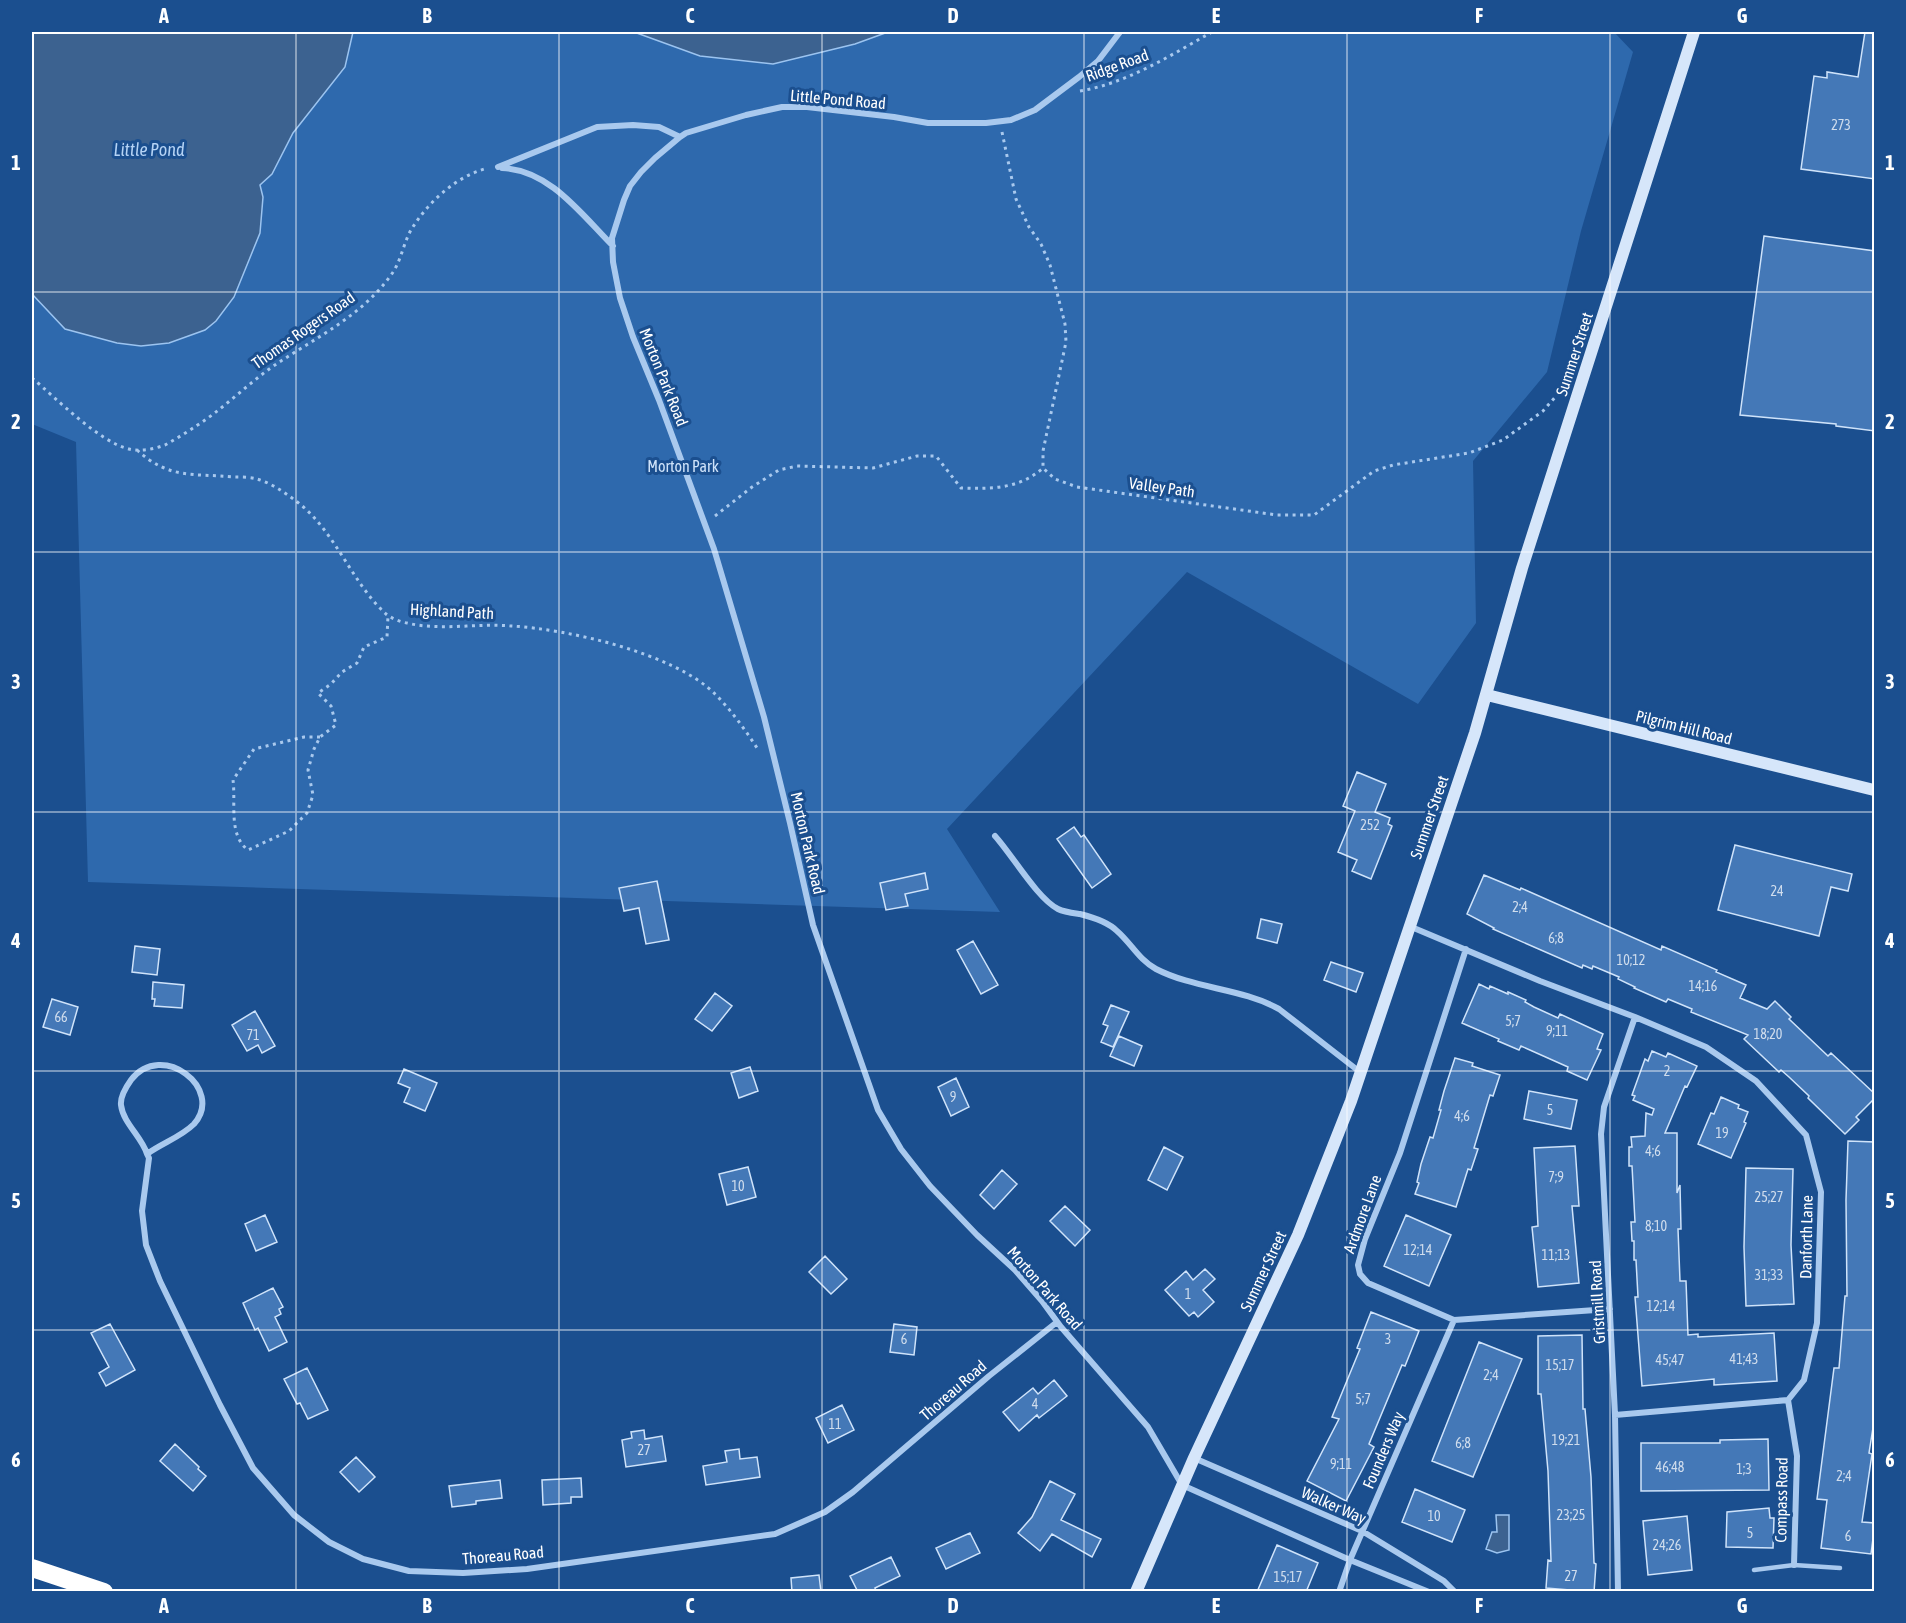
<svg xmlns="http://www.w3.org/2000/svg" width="1906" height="1623" font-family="'Asap Condensed',sans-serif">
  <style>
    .green { fill: #2e69ad }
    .water { fill: #3c6290; stroke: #9cc4f0; stroke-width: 1.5 }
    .building { fill: #4478b7; stroke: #cfe3fa; stroke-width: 1.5 }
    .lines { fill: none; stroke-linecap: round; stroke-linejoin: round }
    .path { stroke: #a9c9ee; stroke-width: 3; stroke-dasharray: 3 4.5; stroke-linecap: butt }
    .lane { stroke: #a9c9ee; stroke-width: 4.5 }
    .street { stroke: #a9c9ee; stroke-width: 6 }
    .secondary { stroke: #d6e6fa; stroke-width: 12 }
    .highway { stroke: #fff; stroke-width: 18 }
    .grid { fill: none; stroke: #fff; stroke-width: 1.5; stroke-opacity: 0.55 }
    .labels { text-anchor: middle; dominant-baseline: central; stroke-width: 6; stroke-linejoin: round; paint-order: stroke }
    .number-label { font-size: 14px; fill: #d0dded }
    .street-label { font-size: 16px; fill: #fff; stroke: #1b4f8f }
    .park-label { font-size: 16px; fill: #cfe3fa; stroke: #1b4f8f }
    .water-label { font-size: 18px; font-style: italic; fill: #b5d3f5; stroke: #1b4f8f }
    .neatline { fill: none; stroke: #fff; stroke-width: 2 }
    .grid-label { font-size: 20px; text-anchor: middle; font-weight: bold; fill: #fff }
  </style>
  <rect width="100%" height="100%" fill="#1b4f8f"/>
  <path class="green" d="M32,32H1614L1633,52L1581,231L1547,372L1473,461L1476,623L1418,704L1187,572L947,829L1000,912L88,882L76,442L32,424Z"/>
  <path class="water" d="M32,32H353L345,67L293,133L272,174L260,185L263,197L260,233L234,297L216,321L205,330L169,343L141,346L117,343L65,329L32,294Z
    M634,32H888L855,44L773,64L700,56Z
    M1496,1515H1509V1550L1497,1553L1486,1549L1492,1532H1497Z"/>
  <path class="building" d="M1865,32H1875V179L1801,169L1814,76L1827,78V72L1858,77Z
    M1764,236L1875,251V431L1836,426V424L1740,415Z
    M1357,772L1386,784L1375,812L1390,818L1388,824L1392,826L1371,879L1352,871L1357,860L1338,852L1355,811L1343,806Z
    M1074,827L1081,837L1084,835L1111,874L1092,888L1057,839Z
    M1735,845L1852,874L1848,891L1831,887L1819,936L1718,910Z
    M925,873L928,889L905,894L908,906L886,910L880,883Z
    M1484,875L1520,890L1521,888L1661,950L1662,946L1717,970L1716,972L1746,985L1740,998L1767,1009L1775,1001L1791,1017L1789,1019L1828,1056L1831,1053L1875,1094V1098L1856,1117L1859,1120L1845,1134L1808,1098L1809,1096L1789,1077L1781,1070L1779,1072L1744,1039L1748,1035L1691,1012L1692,1009L1668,999L1666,1002L1634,988L1635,987L1618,979L1619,977L1593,966L1592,969L1583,965L1582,968L1493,929L1494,928L1467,914Z
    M657,881L669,940L646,944L639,908L624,911L619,888Z
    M1261,919L1282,924L1277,943L1257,938Z
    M973,941L998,985L981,994L957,950Z
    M135,946L160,949L157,975L132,972Z
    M1331,962L1363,973L1356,992L1324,980Z
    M153,982L184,985L182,1008L154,1006L155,999H152Z
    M1479,984L1489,989L1490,986L1508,994V992L1526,1000L1525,1002L1534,1007L1558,1018L1560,1014L1603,1034L1597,1049L1601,1050L1587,1080L1567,1071L1568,1067L1521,1046L1519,1050L1498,1041L1499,1039L1462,1023Z
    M715,993L732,1006L712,1031L695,1019Z
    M52,999L78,1007L70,1035L43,1027Z
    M1111,1005L1129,1012L1113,1047L1101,1042L1108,1026L1103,1024Z
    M255,1011L275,1046L262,1053L258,1045L247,1051L232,1025Z
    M1119,1036L1142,1046L1134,1066L1110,1056Z
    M1652,1051L1666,1057L1668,1053L1697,1066L1687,1087L1685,1086L1665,1133H1677V1193L1680,1185L1681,1229H1678L1680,1281H1686L1688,1335L1698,1334V1337L1774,1333L1777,1381L1714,1385V1379L1642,1386L1635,1297H1638L1636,1260H1634V1241H1632L1631,1222H1635L1632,1166H1629V1147H1632L1631,1137L1645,1136L1646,1113L1652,1115L1654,1109L1633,1100L1635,1096L1632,1095L1645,1059L1648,1061Z
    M1455,1058L1473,1063L1472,1066L1500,1075L1493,1096L1490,1095L1474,1148L1478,1149L1471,1170L1468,1169L1456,1207L1415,1194L1419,1183L1417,1182L1421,1164L1430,1137L1433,1138L1441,1110H1439L1444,1091Z
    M750,1067L758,1091L739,1098L731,1073Z
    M404,1069L437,1083L425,1111L404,1102L410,1088L398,1083Z
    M956,1078L969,1107L951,1116L938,1087Z
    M1529,1091L1577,1100L1571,1129L1524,1119Z
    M1721,1097L1739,1105L1738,1108L1748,1112L1744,1122L1746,1123L1731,1158L1698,1144L1711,1113L1714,1114Z
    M1848,1141L1875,1142V1415L1869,1453L1872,1454L1862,1522L1875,1523L1871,1554L1821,1548L1827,1500L1817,1499L1834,1368H1839L1845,1296H1847L1846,1200Z
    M1575,1146L1579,1206H1572L1579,1283L1538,1287L1532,1227L1538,1226L1534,1148Z
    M1164,1147L1183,1157L1167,1190L1148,1180Z
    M748,1167L756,1197L727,1205L719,1174Z
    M1746,1168L1793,1169L1791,1245L1794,1304L1746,1306L1744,1247Z
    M1002,1170L1017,1184L994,1209L980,1195Z
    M1065,1206L1090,1230L1075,1246L1050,1221Z
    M265,1215L277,1242L256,1251L245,1224Z
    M1406,1215L1451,1235L1429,1286L1384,1266Z
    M825,1256L847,1279L831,1294L809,1272Z
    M1205,1269L1215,1279L1203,1290L1214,1302L1198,1317L1194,1312L1189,1316L1165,1290L1186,1271L1193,1280Z
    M273,1288L283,1307L279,1309L281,1314L275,1317L287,1342L269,1351L258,1328L255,1330L243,1303Z
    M1371,1312L1419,1331L1405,1366L1402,1365L1369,1444L1374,1447L1346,1501L1307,1481L1339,1419L1332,1417L1360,1349L1357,1348Z
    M110,1324L135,1370L106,1386L99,1373L109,1367L91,1333Z
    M894,1324L917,1327L914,1355L890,1352Z
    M1582,1335L1583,1409H1585L1591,1477L1594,1563L1596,1564L1594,1592L1546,1588L1548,1560L1551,1561L1548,1471L1541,1394H1538V1336Z
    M1479,1342L1522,1359L1473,1477L1432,1461Z
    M307,1368L328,1410L308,1419L300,1403L297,1404L284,1379Z
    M1054,1380L1067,1396L1039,1418L1037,1415L1019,1431L1003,1412L1033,1388L1038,1394Z
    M842,1405L854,1430L828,1443L816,1418Z
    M644,1430L645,1439L662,1436L666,1461L626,1467L622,1440L632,1438L631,1432Z
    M1768,1439L1769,1490L1641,1491V1443H1720V1440Z
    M175,1444L199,1467L198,1469L206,1476L193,1491L160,1461Z
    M739,1449L740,1459L757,1457L760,1477L706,1485L703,1466L727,1462L725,1451Z
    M356,1457L375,1477L359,1492L340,1472Z
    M581,1478L582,1497H571V1503L543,1505L542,1480Z
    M500,1480L502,1498L476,1501V1504L452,1507L449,1486Z
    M1050,1481L1075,1494L1061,1520L1101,1539L1092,1557L1052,1534L1040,1551L1018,1533L1032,1517Z
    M1415,1489L1465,1510L1452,1542L1402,1522Z
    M1769,1508L1770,1518H1774L1773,1548L1726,1547L1727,1512Z
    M1687,1516L1692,1570L1648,1575L1643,1521Z
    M970,1533L980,1553L946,1569L936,1548Z
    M1277,1545L1318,1563L1306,1592H1257Z
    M891,1557L900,1576L875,1588L876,1592H858L850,1576Z
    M819,1575L821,1592H792L791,1578Z"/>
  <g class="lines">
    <path class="path" d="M1080,91C1128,83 1171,55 1212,32
      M1002,132L1016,199L1029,227L1041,244L1050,265L1065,324L1066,342L1043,451V468L1055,479L1077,487L1277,515H1314L1374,471L1393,465L1469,453L1503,440L1543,411L1564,387
      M32,378C56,398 99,442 129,449C141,452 154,449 165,445C181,436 197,426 212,415C232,400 251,382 272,367C313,339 361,317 391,275C401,262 403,244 411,230C428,202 456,176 488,168
      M137,450C170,480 193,473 234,477C241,477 250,477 257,479C271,483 284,492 296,501C335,530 351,582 386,614C391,618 400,622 407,623C440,631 477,623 511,626C567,629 674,653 715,694C732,711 746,731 759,751
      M715,516L752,487L779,470L797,466L873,468L917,456H936L961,488C992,489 1019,489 1043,468
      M320,737H304L254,749L233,780C236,803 228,835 248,850L289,831L307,813L313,795L308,770L314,749L320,737L336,725L331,706L318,693L331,684L342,672L357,663L364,647L387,637L388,616"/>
    <path class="lane" d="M1754,1570L1794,1565L1840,1568"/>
    <path class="street" d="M680,137L655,158L641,172L630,186L624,200L612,238L613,262L620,298L633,337L659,400L714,549L764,717L790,823L813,925L878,1110L901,1149L930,1186L977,1235L1015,1270L1042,1301L1061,1327L1148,1427L1182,1485L1350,1560L1429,1592
      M498,167L597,127L633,125L659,127L680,137L686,133L746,115L782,107H807L894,117L928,123H986L1011,120L1035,110L1079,77L1098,61L1120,32
      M502,168C550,170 581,214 613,246
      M995,836C1013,856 1037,898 1058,909C1064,912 1073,913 1080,914C1092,917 1108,922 1117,931C1131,943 1139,960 1156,969C1195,989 1241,988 1279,1009L1360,1072
      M1409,926L1540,981L1635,1017L1706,1047L1756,1081L1806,1135L1821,1192L1817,1323L1804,1380L1788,1400L1615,1415
      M1466,949L1400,1153L1365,1239L1358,1265L1360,1274L1368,1283L1454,1320L1610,1309
      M147,1154C142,1137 123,1123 121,1105C120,1096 126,1087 131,1080C162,1040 225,1089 194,1124C181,1137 162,1143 147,1154L149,1158L142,1211L146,1245L160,1281L220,1405L253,1468L294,1515L329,1542L363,1559L409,1571L463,1573L527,1569L775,1534L825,1512L853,1492L989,1376L1057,1322
      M1788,1400L1797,1456L1794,1565
      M1194,1458L1362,1531L1444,1581L1455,1592
      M1339,1592L1350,1560L1454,1320
      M1618,1592L1615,1415L1601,1134L1604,1107L1635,1017"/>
    <path class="secondary" d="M1487,695L1874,790
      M1136,1592L1194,1458L1298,1235L1351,1101L1475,733L1522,568L1694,32"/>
    <path class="highway" d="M32,1568L104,1592"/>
  </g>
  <path class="grid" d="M296,32V1592M559,32V1592M822,32V1592M1084,32V1592M1347,32V1592M1610,32V1592M32,292H1874M32,552H1874M32,812H1874M32,1071H1874M32,1330H1874"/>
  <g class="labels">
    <g class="number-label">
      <text x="1841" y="125">273</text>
      <text x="1370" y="825">252</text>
      <text x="1777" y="891">24</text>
      <text x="1520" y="907">2;4</text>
      <text x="1556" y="938">6;8</text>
      <text x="1631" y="960">10;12</text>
      <text x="1703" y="986">14;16</text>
      <text x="61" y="1017">66</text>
      <text x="1513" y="1021">5;7</text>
      <text x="1557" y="1031">9;11</text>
      <text x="1768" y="1034">18;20</text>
      <text x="253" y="1035">71</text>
      <text x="1667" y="1071">2</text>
      <text x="953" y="1097">9</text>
      <text x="1550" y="1110">5</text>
      <text x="1462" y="1116">4;6</text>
      <text x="1722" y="1133">19</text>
      <text x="1653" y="1151">4;6</text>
      <text x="1556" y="1177">7;9</text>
      <text x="738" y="1186">10</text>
      <text x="1769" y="1197">25;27</text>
      <text x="1656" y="1226">8;10</text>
      <text x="1418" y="1250">12;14</text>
      <text x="1556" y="1255">11;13</text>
      <text x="1769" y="1275">31;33</text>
      <text x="1188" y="1294">1</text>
      <text x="1661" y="1306">12;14</text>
      <text x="904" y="1339">6</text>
      <text x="1388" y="1339">3</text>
      <text x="1744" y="1359">41;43</text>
      <text x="1670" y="1360">45;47</text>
      <text x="1560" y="1365">15;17</text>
      <text x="1491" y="1375">2;4</text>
      <text x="1363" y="1399">5;7</text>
      <text x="1035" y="1404">4</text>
      <text x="835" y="1424">11</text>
      <text x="1566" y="1440">19;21</text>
      <text x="1463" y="1443">6;8</text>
      <text x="644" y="1450">27</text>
      <text x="1341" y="1464">9;11</text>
      <text x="1670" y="1467">46;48</text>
      <text x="1744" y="1469">1;3</text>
      <text x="1844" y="1476">2;4</text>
      <text x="1571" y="1515">23;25</text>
      <text x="1434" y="1516">10</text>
      <text x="1750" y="1533">5</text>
      <text x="1848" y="1536">6</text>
      <text x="1667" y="1545">24;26</text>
      <text x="1571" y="1576">27</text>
      <text x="1288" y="1577">15;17</text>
    </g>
    <g class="street-label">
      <text transform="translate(1117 65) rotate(-20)">Ridge Road</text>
      <text transform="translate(838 99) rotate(5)">Little Pond Road</text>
      <text transform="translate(303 330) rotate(-35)">Thomas Rogers Road</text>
      <text transform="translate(1574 354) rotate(-72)">Summer Street</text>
      <text transform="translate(664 377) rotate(68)">Morton Park Road</text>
      <text transform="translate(1162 487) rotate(8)">Valley Path</text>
      <text transform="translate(452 611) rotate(3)">Highland Path</text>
      <text transform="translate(1684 727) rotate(14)">Pilgrim Hill Road</text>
      <text transform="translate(1429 817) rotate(-71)">Summer Street</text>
      <text transform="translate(808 843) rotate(77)">Morton Park Road</text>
      <text transform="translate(1362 1214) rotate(-70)">Ardmore Lane</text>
      <text transform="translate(1806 1237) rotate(-89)">Danforth Lane</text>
      <text transform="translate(1263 1271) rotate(-65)">Summer Street</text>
      <text transform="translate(1045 1288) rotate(49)">Morton Park Road</text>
      <text transform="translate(1597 1302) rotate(-93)">Gristmill Road</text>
      <text transform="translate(953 1390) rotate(-41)">Thoreau Road</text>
      <text transform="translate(1383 1450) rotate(-67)">Founders Way</text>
      <text transform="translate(1781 1500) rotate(-89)">Compass Road</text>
      <text transform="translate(1334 1505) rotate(24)">Walker Way</text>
      <text transform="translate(503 1555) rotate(-5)">Thoreau Road</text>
    </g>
    <g class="park-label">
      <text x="683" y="466">Morton Park</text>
    </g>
    <g class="water-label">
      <text x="149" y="149">Little Pond</text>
    </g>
  </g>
  <rect width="1906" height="1623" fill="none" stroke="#1b4f8f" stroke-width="66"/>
  <rect x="33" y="33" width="1840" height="1557" class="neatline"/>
  <g class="grid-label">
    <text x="164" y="23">A</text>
    <text x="427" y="23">B</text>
    <text x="690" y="23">C</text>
    <text x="953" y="23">D</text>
    <text x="1216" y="23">E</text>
    <text x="1479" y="23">F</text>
    <text x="1742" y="23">G</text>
    <text x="16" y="170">1</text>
    <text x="1890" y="170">1</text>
    <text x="16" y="429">2</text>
    <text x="1890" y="429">2</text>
    <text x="16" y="689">3</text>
    <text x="1890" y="689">3</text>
    <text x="16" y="948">4</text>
    <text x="1890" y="948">4</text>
    <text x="16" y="1208">5</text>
    <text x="1890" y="1208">5</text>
    <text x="16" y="1467">6</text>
    <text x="1890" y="1467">6</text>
    <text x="164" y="1613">A</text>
    <text x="427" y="1613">B</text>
    <text x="690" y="1613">C</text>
    <text x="953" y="1613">D</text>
    <text x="1216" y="1613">E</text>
    <text x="1479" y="1613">F</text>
    <text x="1742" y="1613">G</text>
  </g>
</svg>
